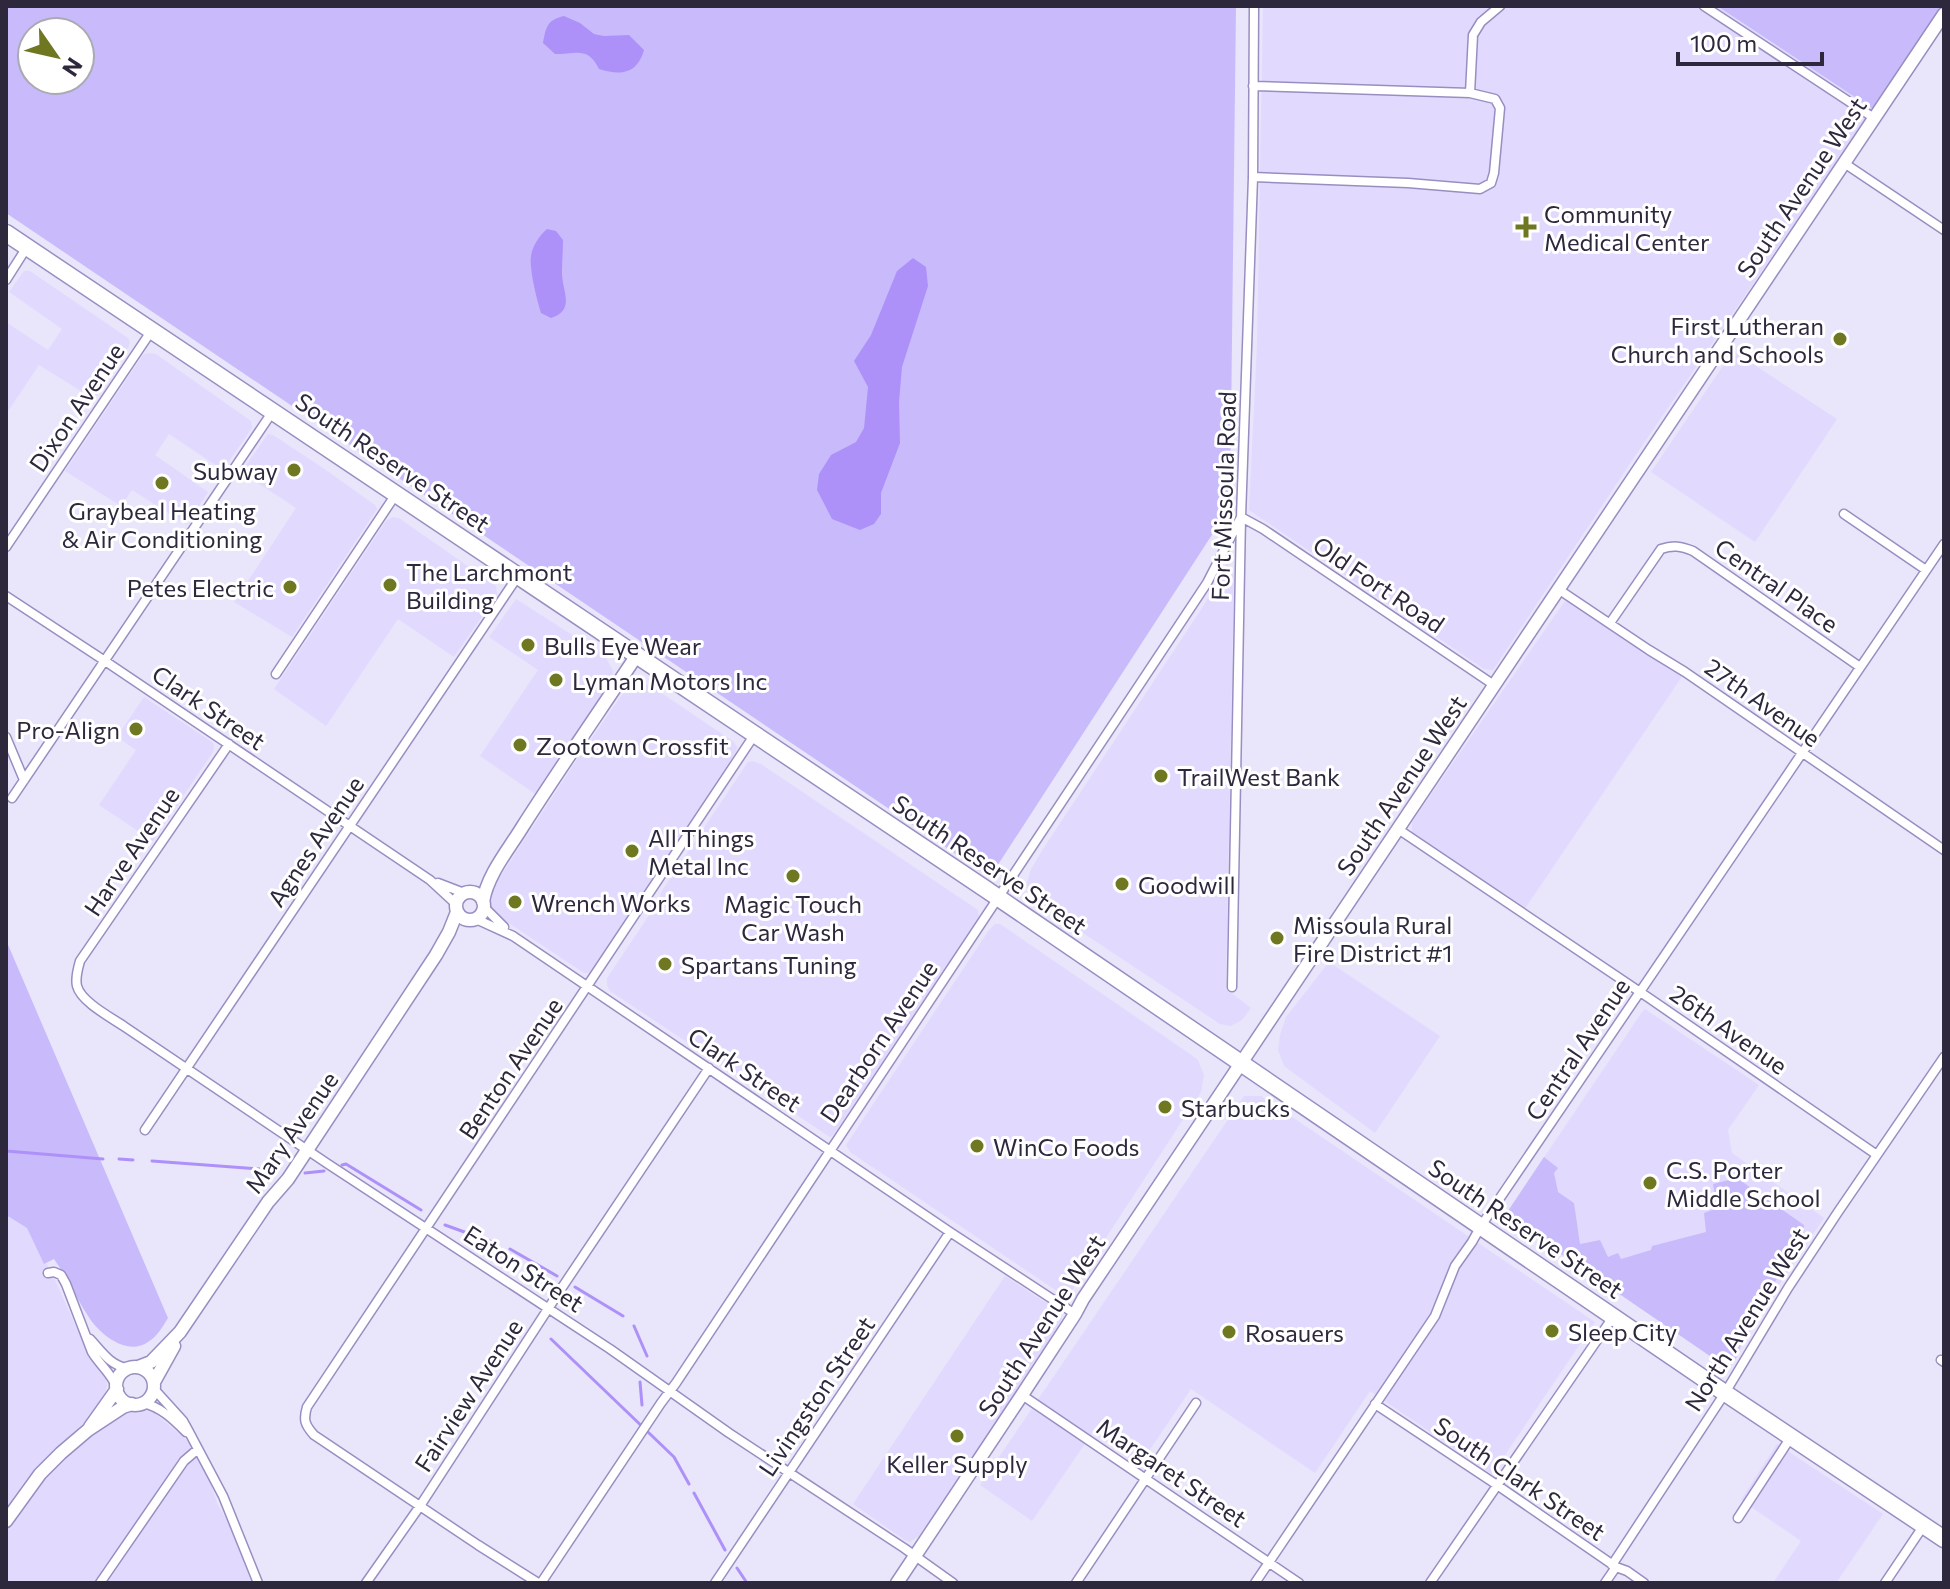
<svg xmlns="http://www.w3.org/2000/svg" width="1950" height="1589" font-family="Commissioner,sans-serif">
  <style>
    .built { fill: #e1dafe }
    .green { fill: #c9bbfb; fill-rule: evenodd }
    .water { fill: #ad91f8 }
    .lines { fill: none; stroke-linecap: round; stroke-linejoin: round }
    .stream { stroke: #ad91f8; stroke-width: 3 }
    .street-casing { stroke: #998ec1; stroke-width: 11 }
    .secondary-casing { stroke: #998ec1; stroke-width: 15 }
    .highway-casing { stroke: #998ec1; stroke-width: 19 }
    .street { stroke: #fff; stroke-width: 8 }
    .secondary { stroke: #fff; stroke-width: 12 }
    .highway { stroke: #fff; stroke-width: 16 }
    .poi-dot { fill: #6f7721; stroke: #fff; stroke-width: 3 }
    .labels { text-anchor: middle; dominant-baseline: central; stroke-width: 6; stroke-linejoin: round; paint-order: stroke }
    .street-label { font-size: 24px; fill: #2d283c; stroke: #fff }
    .poi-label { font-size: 24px; fill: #2d283c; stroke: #fff; text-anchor: start }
  </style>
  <rect width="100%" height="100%" fill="#e9e5fb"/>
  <path class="built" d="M1263,6H1717L1873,109L1635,456L1493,670L1484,669L1249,510L1257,345Z
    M24,271H30L128,338L130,342L128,348L94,399L39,365L6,414V322L48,350L62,329L9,292Z
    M1733,351L1837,419L1755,542L1651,472Z
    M147,353L156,354L251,421L252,428L223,470L169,434L155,455L208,492L187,525L132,490L121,506L65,471L143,355Z
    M268,434L273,435L323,468L375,505L377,509L292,637L234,602L296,508L241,472Z
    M393,517L399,518L496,586L497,595L454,657L398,619L326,726L274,689L386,521Z
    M1227,564L1233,568L1234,578L1226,989L1251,1008L1242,1020L1231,1026L1220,1024L1041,905L1031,897L1026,886L1031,869L1043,849L1204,605Z
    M1569,595L1685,672L1522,913L1412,838V822Z
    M516,599L605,656L613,671L612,680L605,692L537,795L480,756L538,670L489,637Z
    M639,683L651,686L734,742L737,747L736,752L593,970L590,973H584L495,914L489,909L486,898L580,755L621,696L628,688Z
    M144,697L212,742L214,746L213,752L153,841L99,805L136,750L117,737Z
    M753,761L761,764L978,910L979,917L834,1134L830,1137L610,991L607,985V978L656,905L663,889L748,762Z
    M995,924H1000L1190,1054L1198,1060L1204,1075L1201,1092L1068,1296L1063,1295L850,1152L846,1145L989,930Z
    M1329,962L1440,1036L1375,1133L1284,1066L1278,1050L1280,1035L1286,1017Z
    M1645,1009L1759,1085L1728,1130L1732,1153L1824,1218L1762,1310L1731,1365L1725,1366L1510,1219L1506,1214L1642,1012Z
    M1244,1096H1261L1595,1322L1492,1474L1370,1391L1315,1473L1191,1389L1140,1464L1093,1432L1032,1521L980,1485Z
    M6,1215L27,1228L55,1280L85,1347L97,1367L105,1374L107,1384L105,1397L96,1411L26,1479L6,1509Z
    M1005,1276L1059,1311L1062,1318L1060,1327L919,1536L910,1542L905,1540L853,1504Z
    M140,1408L153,1412L189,1442L208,1475L217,1503L233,1531L254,1583H6V1529L36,1487L80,1441L120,1412Z
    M1777,1444L1883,1514L1836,1583H1773L1801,1541L1741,1500Z"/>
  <path class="green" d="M6,6H1236L1230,507L990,877L6,213ZM32,32H80V80H32Z
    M1717,6H1941L1873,109Z
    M6,940L168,1318C163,1326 157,1337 148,1342C128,1356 102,1336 90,1319C77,1300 68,1279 54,1259L44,1264L27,1228L6,1215Z
    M1544,1157L1558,1168L1554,1173L1558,1192L1574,1203L1580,1244L1600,1240L1608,1257L1618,1253L1621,1259L1651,1250L1652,1246L1706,1232L1704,1213L1717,1208L1713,1184L1737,1178L1804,1225L1803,1240L1783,1268L1744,1335L1737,1357L1731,1365L1725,1366L1707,1354L1507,1217L1506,1214Z"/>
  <path class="water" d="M564,16L580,23L594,34L604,36L629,35L644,50C637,74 621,76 599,69C588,46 576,54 555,54L543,43C546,27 547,20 564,16Z
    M547,229L556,231L563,240C563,251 562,262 562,273C562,291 576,310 551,318L541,313C537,300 529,269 531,256C532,246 540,235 547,229Z
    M913,258L926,267L928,286L902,367L899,402L900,443L881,493V514L874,524L860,530L832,519L817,490L819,474L831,455L856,442L864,428L868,387L854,361L871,335L897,271Z"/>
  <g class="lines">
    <path class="stream" d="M6,1151L103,1159
      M119,1159L133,1160
      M152,1161L273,1170
      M342,1165L346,1164L421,1210
      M305,1173L324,1171
      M445,1225L495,1243
      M510,1249L557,1276
      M575,1287L623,1316
      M634,1326L647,1356
      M551,1339L674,1457L689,1484
      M640,1382L642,1405
      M694,1493L725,1550
      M737,1568L747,1583"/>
    <defs>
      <path id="street" d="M1704,6L1874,118
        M1253,86L1470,93L1495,99L1500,108L1494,173L1491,183L1480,189L1408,183L1253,177
        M1470,93L1473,35L1481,22L1500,6
        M1844,163L1944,230
        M6,280L27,247
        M1844,514L1926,570
        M1241,517L1263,529L1494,685
        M6,547L152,330
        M1558,589L1649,650L1685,672L1944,850
        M6,596L105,661L430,880L456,904
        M1610,623L1661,549C1673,545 1681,546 1693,551L1860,667
        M276,674L396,494
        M6,737L24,780
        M229,744L80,961C78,968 75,978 77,986C81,1002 112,1018 125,1027L328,1164L610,1349L729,1433L904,1548L953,1583
        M12,798L273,411
        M1398,829L1649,998L1877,1155
        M438,883L464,893
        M484,907L504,927
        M476,919L513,936L950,1232L1075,1314
        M1232,987L1241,517L1253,177L1254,6
        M145,1130L518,576
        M48,1273L54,1272L61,1275L66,1284L92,1352C99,1364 111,1373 116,1386
        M90,1339C102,1352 110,1365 127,1368
        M1941,1360L1944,1362
        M154,1389L183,1421L188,1430L223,1496L258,1583
        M1022,1395L1299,1583
        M142,1403C160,1406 174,1420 186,1432
        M1375,1404L1497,1485L1616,1567L1627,1571L1644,1583
        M1738,1518L1791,1437
        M1612,1565L1725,1393L1788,1288L1838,1212L1944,1057
        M100,1583L184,1461L198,1449
        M366,1583L420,1506L557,1295L709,1068
        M538,1583L478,1545L314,1435C305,1425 303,1420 307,1407L755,734
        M541,1583L661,1403L676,1383L1207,583L1241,517
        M715,1583L950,1232
        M1076,1583L1196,1403
        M1255,1583L1435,1316L1455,1266L1472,1242L1481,1226L1944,544
        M1430,1583L1613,1317
        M1605,1583L1616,1567
        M1885,1583L1924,1525"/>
      <path id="secondary" d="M456 906a14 14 0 1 1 28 0a14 14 0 1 1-28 0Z
        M483,902C487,875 509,849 523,826C560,768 599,712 637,655
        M116 1386a19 19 0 1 1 38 0a19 19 0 1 1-38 0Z
        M138,1367L151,1362L180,1332L268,1202L288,1179L436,955L449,932L457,912
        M154,1382L174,1346
        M90,1427L117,1389
        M6,1521L40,1474L61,1453L88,1430L123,1407L132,1404
        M897,1583L1022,1395L1075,1314L1083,1299L1944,14"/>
      <path id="highway" d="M6,233L984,888L1725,1393L1944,1539"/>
    </defs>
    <use href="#street" class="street-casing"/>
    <use href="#secondary" class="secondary-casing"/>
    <use href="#highway" class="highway-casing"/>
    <use href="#street" class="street"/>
    <use href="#secondary" class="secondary"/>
    <use href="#highway" class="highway"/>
  </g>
  <g class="poi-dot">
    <path d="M1522 215h8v8h8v8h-8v8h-8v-8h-8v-8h8z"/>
    <circle cx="1840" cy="339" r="8"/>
    <circle cx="294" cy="470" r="8"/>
    <circle cx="162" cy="483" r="8"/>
    <circle cx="390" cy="585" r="8"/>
    <circle cx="290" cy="587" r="8"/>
    <circle cx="528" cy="645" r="8"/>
    <circle cx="556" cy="680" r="8"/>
    <circle cx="136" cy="729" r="8"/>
    <circle cx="520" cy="745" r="8"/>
    <circle cx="1161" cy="776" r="8"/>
    <circle cx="632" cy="851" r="8"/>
    <circle cx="793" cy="876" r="8"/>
    <circle cx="1122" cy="884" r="8"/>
    <circle cx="515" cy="902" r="8"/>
    <circle cx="1277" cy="938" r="8"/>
    <circle cx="665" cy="964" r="8"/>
    <circle cx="1165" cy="1107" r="8"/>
    <circle cx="977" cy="1146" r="8"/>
    <circle cx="1650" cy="1183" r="8"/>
    <circle cx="1552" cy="1331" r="8"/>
    <circle cx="1229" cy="1332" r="8"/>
    <circle cx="957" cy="1436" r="8"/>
  </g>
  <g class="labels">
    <g class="street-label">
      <text transform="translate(1801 187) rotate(-56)">South Avenue West</text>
      <text transform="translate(76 407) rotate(-56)">Dixon Avenue</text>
      <text transform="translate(393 462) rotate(34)">South Reserve Street</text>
      <text transform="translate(1223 496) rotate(-88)">Fort Missoula Road</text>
      <text transform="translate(1379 584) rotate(34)">Old Fort Road</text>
      <text transform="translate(1777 585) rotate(35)">Central Place</text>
      <text transform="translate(1763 702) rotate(35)">27th Avenue</text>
      <text transform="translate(209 707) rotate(34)">Clark Street</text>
      <text transform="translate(1401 785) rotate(-56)">South Avenue West</text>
      <text transform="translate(315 841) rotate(-56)">Agnes Avenue</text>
      <text transform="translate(131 851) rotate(-56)">Harve Avenue</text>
      <text transform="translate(990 864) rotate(34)">South Reserve Street</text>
      <text transform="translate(1729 1029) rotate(35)">26th Avenue</text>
      <text transform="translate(878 1041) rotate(-56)">Dearborn Avenue</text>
      <text transform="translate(1577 1049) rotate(-56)">Central Avenue</text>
      <text transform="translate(510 1068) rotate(-56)">Benton Avenue</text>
      <text transform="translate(745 1069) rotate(34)">Clark Street</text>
      <text transform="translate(291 1132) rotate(-55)">Mary Avenue</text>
      <text transform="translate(1526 1228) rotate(34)">South Reserve Street</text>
      <text transform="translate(524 1268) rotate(33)">Eaton Street</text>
      <text transform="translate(1746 1319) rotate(-58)">North Avenue West</text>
      <text transform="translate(1041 1325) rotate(-57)">South Avenue West</text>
      <text transform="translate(468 1395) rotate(-57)">Fairview Avenue</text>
      <text transform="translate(816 1396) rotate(-56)">Livingston Street</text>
      <text transform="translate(1172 1472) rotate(34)">Margaret Street</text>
      <text transform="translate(1520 1478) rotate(34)">South Clark Street</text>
    </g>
    <g class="poi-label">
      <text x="1544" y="213">Community<tspan x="1544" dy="28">Medical Center</tspan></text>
      <text x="1824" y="325" text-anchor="end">First Lutheran<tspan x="1824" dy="28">Church and Schools</tspan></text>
      <text x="278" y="470" text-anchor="end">Subway</text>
      <text x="162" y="510" text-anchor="middle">Graybeal Heating<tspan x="162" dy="28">&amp; Air Conditioning</tspan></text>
      <text x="406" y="571">The Larchmont<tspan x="406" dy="28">Building</tspan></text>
      <text x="274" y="587" text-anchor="end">Petes Electric</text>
      <text x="544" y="645">Bulls Eye Wear</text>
      <text x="572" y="680">Lyman Motors Inc</text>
      <text x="120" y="729" text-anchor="end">Pro-Align</text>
      <text x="536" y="745">Zootown Crossfit</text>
      <text x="1177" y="776">TrailWest Bank</text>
      <text x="648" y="837">All Things<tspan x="648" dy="28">Metal Inc</tspan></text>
      <text x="1138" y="884">Goodwill</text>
      <text x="531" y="902">Wrench Works</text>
      <text x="793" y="903" text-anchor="middle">Magic Touch<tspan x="793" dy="28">Car Wash</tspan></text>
      <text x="1293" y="924">Missoula Rural<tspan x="1293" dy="28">Fire District #1</tspan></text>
      <text x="681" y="964">Spartans Tuning</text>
      <text x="1181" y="1107">Starbucks</text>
      <text x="993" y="1146">WinCo Foods</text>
      <text x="1666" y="1169">C.S. Porter<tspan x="1666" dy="28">Middle School</tspan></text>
      <text x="1568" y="1331">Sleep City</text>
      <text x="1245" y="1332">Rosauers</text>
      <text x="957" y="1463" text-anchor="middle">Keller Supply</text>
    </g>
  </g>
  <rect width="1950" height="1589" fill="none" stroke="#2d283c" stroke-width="16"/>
  <g transform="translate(56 56) rotate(124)"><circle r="38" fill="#ffffff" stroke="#aba9b1" stroke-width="2"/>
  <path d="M0-6L14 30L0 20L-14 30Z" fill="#6f7721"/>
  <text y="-12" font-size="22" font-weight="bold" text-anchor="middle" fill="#2d283c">N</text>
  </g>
  <path d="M1678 52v12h144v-12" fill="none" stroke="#2d283c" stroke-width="4"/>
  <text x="1690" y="52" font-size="24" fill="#2d283c" stroke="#ffffff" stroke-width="6" paint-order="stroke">100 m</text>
</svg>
